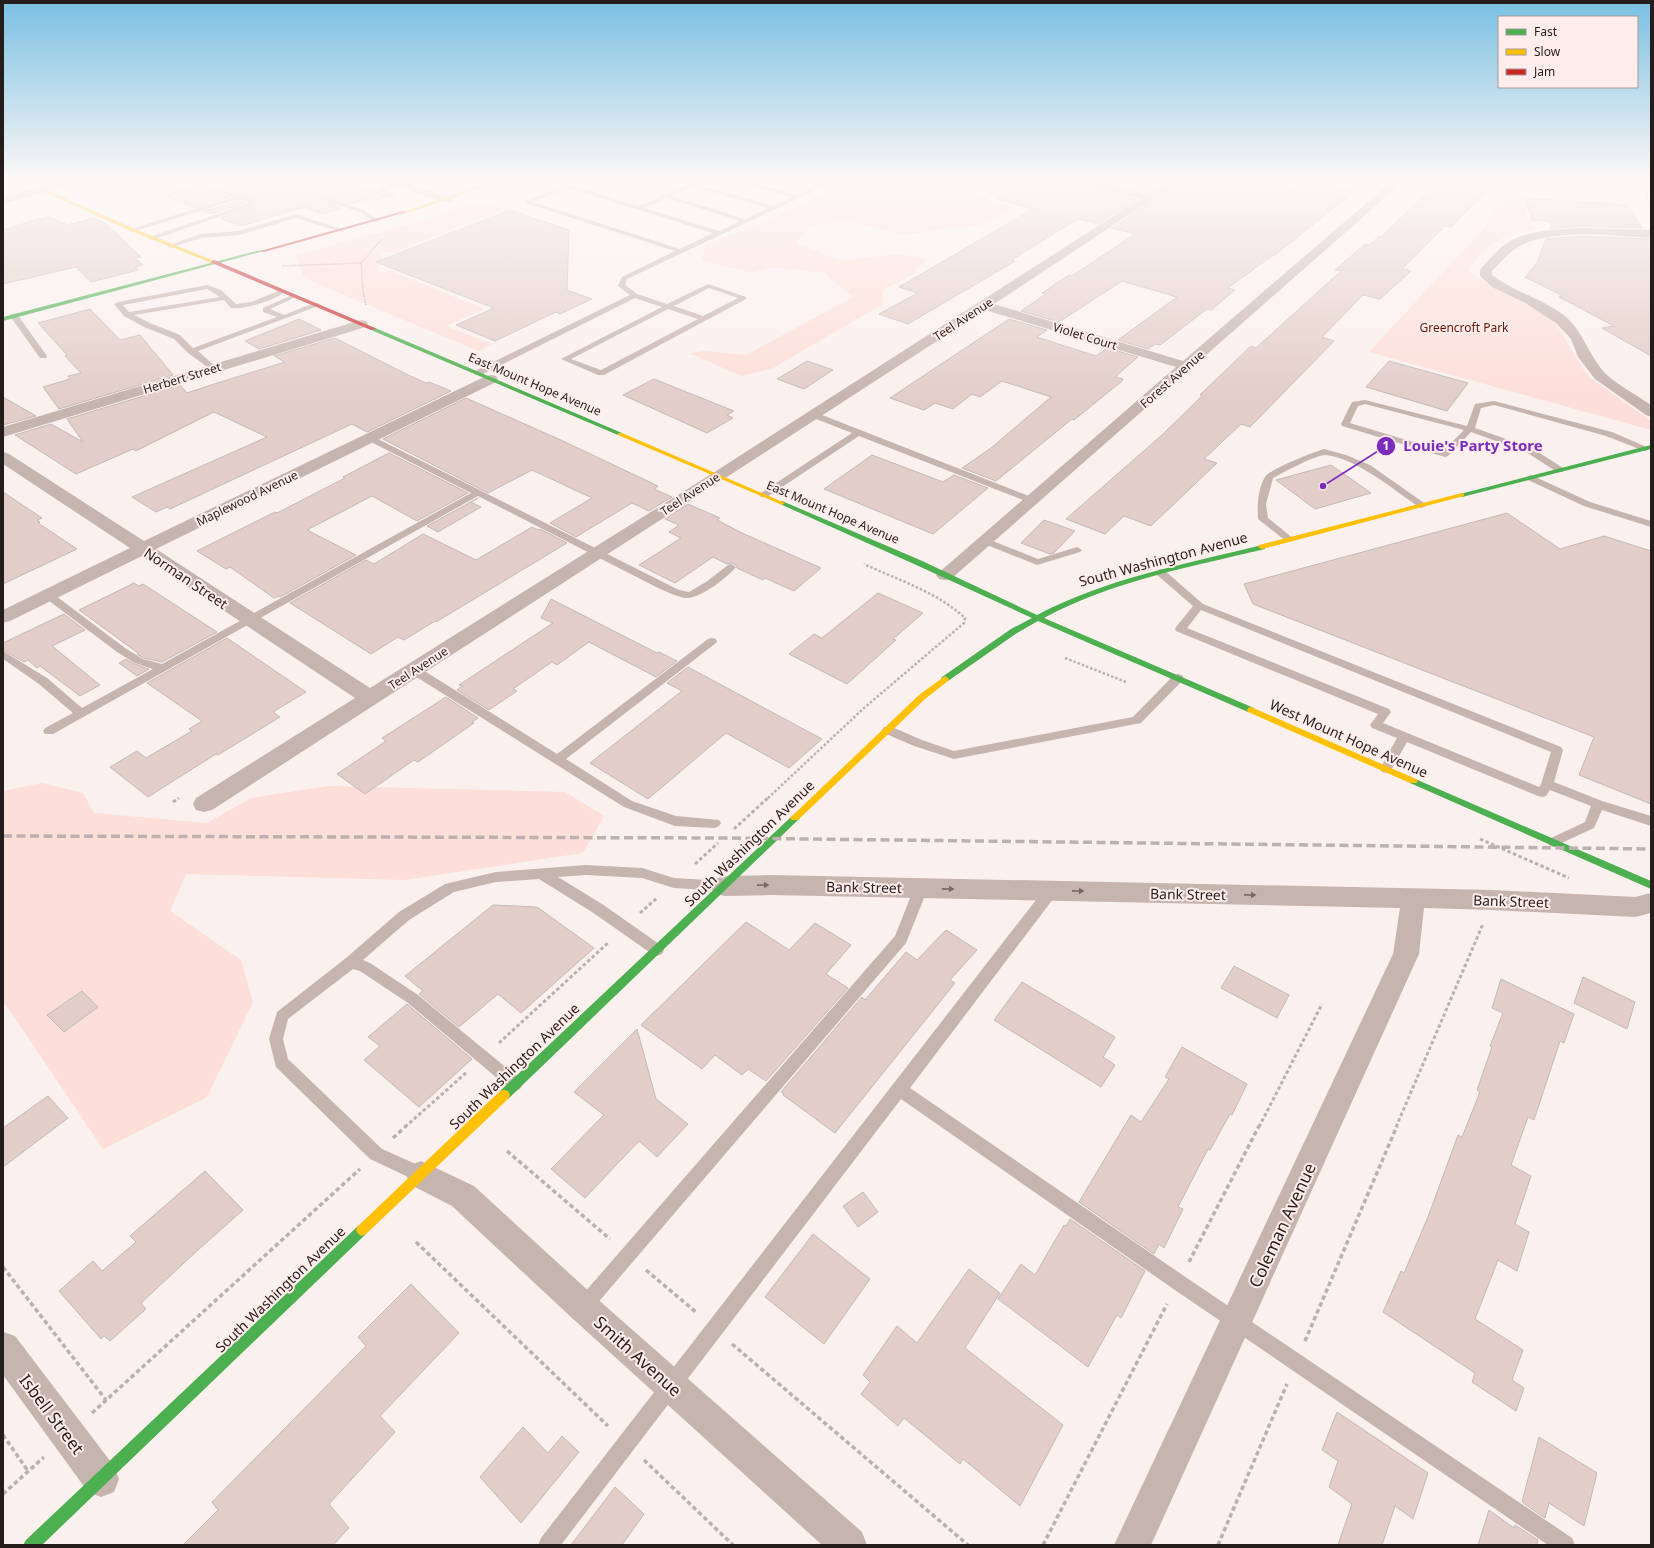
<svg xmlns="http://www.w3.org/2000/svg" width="1654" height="1548" font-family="'Noto Sans',sans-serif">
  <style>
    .green { fill: #fdded8 }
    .building { fill: #e3cdc8; stroke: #c2bab8 }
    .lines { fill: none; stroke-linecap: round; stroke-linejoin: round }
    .path-far3 { stroke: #bdafad; stroke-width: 1.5; stroke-dasharray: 1.5 1; stroke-linecap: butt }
    .path-far2 { stroke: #bdafad; stroke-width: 2.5; stroke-dasharray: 2.5 2; stroke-linecap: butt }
    .path-far1 { stroke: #bdafad; stroke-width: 3; stroke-dasharray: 3.5 2.5; stroke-linecap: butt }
    .path { stroke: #bdafad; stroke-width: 3.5; stroke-dasharray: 4.5 3; stroke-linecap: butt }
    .lane { fill: #c6b4af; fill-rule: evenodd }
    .street { fill: #c6b4af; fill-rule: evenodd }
    .fast { fill: #4caf50; fill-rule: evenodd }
    .slow { fill: #ffc107; fill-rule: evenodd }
    .jam { fill: #c62828; fill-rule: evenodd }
    .rail { stroke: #beb0ae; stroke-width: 3.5; stroke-dasharray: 9 4.5; stroke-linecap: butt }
    .oneway { fill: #756865 }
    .labels { text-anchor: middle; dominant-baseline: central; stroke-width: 4; stroke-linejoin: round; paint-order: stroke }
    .far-street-label { font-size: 12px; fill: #241d1b; stroke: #feedea }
    .far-park-label { font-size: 12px; fill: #661607; stroke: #feedea }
    .street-label { font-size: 14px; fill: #241d1b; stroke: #feedea }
    .near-street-label { font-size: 17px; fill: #241d1b; stroke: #feedea }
    .leader { fill: none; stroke: #7b2cbf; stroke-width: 1.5 }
    .callout-dot { fill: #7b2cbf; stroke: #feedea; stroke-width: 1.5 }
    .mark-label { font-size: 12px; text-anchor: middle; font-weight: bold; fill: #fff }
    .callout-label { font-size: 15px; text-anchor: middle; font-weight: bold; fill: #7b2cbf; stroke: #feedea; stroke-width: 4; stroke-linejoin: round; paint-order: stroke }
  </style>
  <rect width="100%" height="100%" fill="#faf0ee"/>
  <path class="green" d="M850,181H924L974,194L1012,207L1004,214L979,226L957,227L906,235L845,221L810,226L796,243L841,261L896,254L926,259L913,274L883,290V304L773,368L742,376L689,353L704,351L746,355L853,297L824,273L771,267L751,273L702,260L705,245L749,228Z
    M1509,181H1543C1530,197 1517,212 1537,229C1505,234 1487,242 1469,269L1472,274L1479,279L1543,314L1556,324L1585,372L1592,379L1651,421V430L1369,352L1486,226Z
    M479,201L504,209L395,252L382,253L378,272L391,271L484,309L446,326L492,344L478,351L304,278L296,255L432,218Z
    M42,783L83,793L94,813L207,823L251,798L328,786L565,792L604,816L583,853L404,880L186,874L170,911L241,960L253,1002L207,1097L103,1149L15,1018L3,1002V791Z"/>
  <path class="building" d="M210,181H347L382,194L351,204L328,198L326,199L328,202L342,208L322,214L304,207L245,225H237L220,218L256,205L257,203L252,199L206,182Z
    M981,181H1072L1074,184L1136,200L1098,224L1078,219L1011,260L1015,261L908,324L879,314L918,293L899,287L1033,209L998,199L1004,196L980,190Z
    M1099,181H1164L1147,192Z
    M1181,181H1235L1259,187L1267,181L1295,188L1301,183L1323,187L1326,185L1355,191L1275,255H1273L1228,288L1235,290L1211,310L1207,309L1160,345L1155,344L1148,349L1118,340L1177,297L1122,281L1059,322L1021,311L1046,294L1042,293L1069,275L1072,276L1135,234L1112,228Z
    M1439,181H1497L1451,227L1445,226L1402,269L1411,271L1380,299L1363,295L1322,337L1334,341L1250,427L1241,424L1204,459L1217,463L1151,526L1124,516L1105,534L1066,519L1162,435L1202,396L1200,395L1251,346L1256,348L1341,271L1335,270L1365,244L1370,245L1379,236L1381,237Z
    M197,185L228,197L194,208L165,195Z
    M1525,198L1628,205L1642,228L1582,226L1550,229L1552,222L1532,220Z
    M239,201L245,203L211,214L204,211Z
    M510,210L569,230L567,290L592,299L560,314L556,312L495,341L456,325L494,308L376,262Z
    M45,217H49L68,225L93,218L105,223L141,257L135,258L143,265L135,267L138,270L91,282L76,267L3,284V230Z
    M1584,236L1649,239L1651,243V356L1602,328L1614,326L1559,297L1563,296L1525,277L1537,263L1546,239Z
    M90,309L120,340L140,335L173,375L59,409L43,387L70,379L68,376L81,373L65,356L67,355L38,323Z
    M299,319L321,330L259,349L245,341Z
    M1009,319L1047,330L1037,337L1096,356L1107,348L1138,357L1115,377L1123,379L1122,381L1074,420L1072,419L996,481L962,468L991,448L1051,397L1002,381L980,397L972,394L953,409L935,403L924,410L890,398Z
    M335,338L406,374L426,383L429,382L451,391L367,432L352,424L170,509L167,507L156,512L132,497L267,437L214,412L136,451L133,449L76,474L15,435L51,424L83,442L67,419L180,385L187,393L214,384L285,362L274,356Z
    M807,361L833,370L804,389L777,379Z
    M1389,361L1468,383L1447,411L1366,387Z
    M654,379L734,411L727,415L733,418L707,433L623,395Z
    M3,397L36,416L3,425Z
    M466,398L563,441L658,486L654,489L672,497L649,511L632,503L576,537L550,523L592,498L532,470L488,493L383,439Z
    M389,453L468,493L417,521L372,496L307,530L356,555L280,597L278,596L274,598L230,567L226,569L197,551L275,512L277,513L345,478L343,477Z
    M872,455L943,482L954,475L988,488L933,534L824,489Z
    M1331,465L1371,493L1315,509L1276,480Z
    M3,492L42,518L37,520L40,522L38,523L77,549L3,584Z
    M478,498L471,502L481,507L438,532L427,526Z
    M688,504L720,518L717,520L742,533L821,568L794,591L765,578L763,580L737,568V566L732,563L727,564L713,557L675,583L639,565L681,538L669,532L679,525L665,519Z
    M1507,513L1560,549L1604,536L1651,551V804L1579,775L1594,737L1253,604L1244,584Z
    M1044,520L1075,531L1054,553L1050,554L1021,543Z
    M532,527L538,530L540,529L567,543L436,622L435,621L404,640L398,637L371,654L290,603L366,560L374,564L423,534L476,560Z
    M134,583L139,586L143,584L217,632L162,662L144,658L137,654L138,653L79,610Z
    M878,593L923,613L893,639L896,640L847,684L789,654L814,634L822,638Z
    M551,599L657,653L659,652L677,661L656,677L589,642L557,665L552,662L513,689L517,691L489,710L457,690L462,686L459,685L553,623L541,618Z
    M64,614L85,630L52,646L100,685L80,696L40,666L37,668L28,660L24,662L3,650V643Z
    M227,638L306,692L273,712L280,717L218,755L216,754L148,797L110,767L137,751L146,758L192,731L189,729L202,721L147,683Z
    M126,659L135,664L149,669L137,676L119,663Z
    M688,667L822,739L789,768L726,733L648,799L590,763L682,691L667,683Z
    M446,697L478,718L472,722L474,723L418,762L414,760L365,794L337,774L386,741L382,738Z
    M493,905L537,907L594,948L521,1013L498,994L459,1027L419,994L423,991L405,976Z
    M746,922L789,950L815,923L851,945L826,974L848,988L766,1081L748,1069L742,1075L715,1055L702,1069L641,1025Z
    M946,930L977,950L950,980L955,983L835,1133L783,1095L784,1094L781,1092L862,997L865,1000L906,952L917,960Z
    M1234,966L1289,995L1277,1018L1221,988Z
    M1583,977L1635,1002L1627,1029L1574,1003Z
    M1501,979L1574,1014L1564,1043L1560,1041L1534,1120L1528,1117L1511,1165L1531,1176L1515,1224L1529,1232L1517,1271L1498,1260L1475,1319L1523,1350L1512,1380L1524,1388L1516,1411L1472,1382L1475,1373L1383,1312L1401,1271L1404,1273L1428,1217L1458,1135L1462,1137L1480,1092L1477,1090L1492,1047L1490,1046L1503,1013L1492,1008Z
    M1022,982L1115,1037L1103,1057L1115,1065L1101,1087L994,1020Z
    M82,991L98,1007L64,1032L47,1015Z
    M407,1004L472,1059L419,1107L364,1060L380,1046L368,1037Z
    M637,1029L656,1099L688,1124L657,1157L639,1141L585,1198L551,1169L604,1115L574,1092Z
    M1182,1047L1247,1084L1232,1115L1230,1114L1210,1150L1208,1149L1178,1207L1183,1209L1164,1248L1159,1244L1154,1254L1079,1202L1131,1115L1141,1122L1169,1079L1165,1077Z
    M48,1096L68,1118L3,1167V1128Z
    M205,1171L243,1210L198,1250L141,1303L146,1309L110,1341L104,1336L101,1339L59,1291L93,1261L102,1271L136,1242L130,1236Z
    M863,1192L878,1212L858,1227L843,1206Z
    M1070,1219L1145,1271L1121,1318L1117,1315L1088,1367L998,1299L1021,1264L1035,1275L1064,1225L1066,1226Z
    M813,1234L870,1279L824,1344L765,1297Z
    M969,1269L1000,1293L965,1348L1063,1425L1020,1506L963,1459L960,1464L904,1418L898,1426L861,1394L870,1382L863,1375L897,1326L917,1343Z
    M411,1284L459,1333L380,1416L395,1432L329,1504L349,1528L333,1545H183L218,1510L212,1502L366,1346L358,1337Z
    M1337,1412L1428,1473L1413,1519L1395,1506L1382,1545H1338L1352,1504L1329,1487L1338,1461L1322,1450Z
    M523,1427L548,1453L562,1436L579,1452L521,1523L480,1477Z
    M1539,1437L1597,1473L1584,1526L1549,1503L1545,1518L1522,1502Z
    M615,1487L644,1514L622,1545H571Z
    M1489,1510L1514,1528L1515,1525L1538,1540L1537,1544L1539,1545H1478Z"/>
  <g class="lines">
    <path class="path-far3" d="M1645,181L1648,202L1651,210
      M282,266L361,263
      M366,305L363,291L361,263L382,239"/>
    <path class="path-far2" d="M1065,658L1126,682
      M768,798L864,708L964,623L965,618C937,592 898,580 864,564"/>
    <path class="path-far1" d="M173,802L179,798
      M734,829L769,797
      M1480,839L1569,878
      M695,864L718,843
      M640,913L657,898
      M499,1043L609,942
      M405,1127L467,1072
      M1259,1127L1322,1004
      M1396,1127L1483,924"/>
    <path class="path" d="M393,1138L406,1126
      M507,1151L610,1239
      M416,1242L608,1426
      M1189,1262L1259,1126
      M3,1267L106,1400
      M646,1270L697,1313
      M1305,1341L1397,1126
      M732,1344L968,1545
      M92,1413L360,1169
      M3,1435L28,1471
      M644,1460L733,1545
      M3,1494L44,1457
      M1043,1545L1167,1304
      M1218,1545L1287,1384"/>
    <path class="lane" d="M195,181H202L205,184L252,200L256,204L152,240L150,239V237L249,203L239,199L135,231H131V229L233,197L201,186Z
      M397,181L400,183L399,184L386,189L394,193V195L373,201V199L387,194L379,190V188Z
      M408,181H417L403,187L400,185Z
      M423,181H451L442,185Z
      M550,181H559L639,206L697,181H702V183L699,185L773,206L792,197L738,181H748L797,195L816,186L802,181H812L821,184L827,181H835L627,279L625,285L637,294L667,304L708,284L746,297V299L604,375H598L561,359L662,307L635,298L481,375H475V371L630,295L618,286L622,277L675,251L525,203V201L562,186ZM694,187L768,208L745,219L672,196ZM568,188L713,233L680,249L533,202ZM667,198L740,221L719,231L645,208ZM709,288L738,298L703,316L674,306ZM668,309L698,319L601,370L571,359Z
      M328,199H332L363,210L380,221L375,222L359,212L328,201Z
      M296,214L345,230L342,232L296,218L239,235L201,238L170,248L167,246L200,234L239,231Z
      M207,285L221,290L236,304L251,302L281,290L286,291C276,300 245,310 231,308L224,300L134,315L150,323L180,335L193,348L277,317L263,312V308L292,295L294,294L298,296L270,309L284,315L314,303H317L321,305L198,351L216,367V371H213L188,353L174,339L144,327L124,316L114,304L118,302ZM207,289L220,297L129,312L123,305Z
      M11,314H17L47,356L46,358H40L10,316Z
      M1365,400L1467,426L1475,404L1494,401L1612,432L1649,448L1645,451L1642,450L1606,436L1494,405L1481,408L1475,428L1532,448L1563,468L1564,470L1563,472H1557L1526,452L1471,432L1448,456L1445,457L1342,426L1341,424L1352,402ZM1365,404L1464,430L1443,451L1350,423L1358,406Z
      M811,413H817L1034,498L1036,500L1031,503L1028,502L859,436L767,497H761L759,495L761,493L852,433L811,417L810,415Z
      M370,435L679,590L689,592L706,582L728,565L731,564L736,567C728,577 700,599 686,598C677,597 668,592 660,589L478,496L53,734H45L43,731L45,728L73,713L39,684L3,659V651L47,678L82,708L153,669L135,663L117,652L44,597L43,595L44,593H52L125,648L143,659L162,664L471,493L367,440L366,438Z
      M1324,449L1346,455L1370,465L1427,505L1422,508L1419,507C1394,490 1356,458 1326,455C1317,454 1282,473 1273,478L1266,504L1268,518L1294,539L1292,541H1286L1258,519C1257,506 1258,488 1265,477C1270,469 1314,452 1324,449Z
      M1531,475L1590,502L1651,521V527L1584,506L1528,480L1527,478L1528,476Z
      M985,538L1038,559L1077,547L1082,550L1080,552L1037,565L982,543L980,541Z
      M1160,569L1164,570L1203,604L1561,747L1563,750L1554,782L1602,801L1651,816V826L1602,810L1594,828L1553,847L1549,845L1547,842L1549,839L1585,822L1591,806L1550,790L1546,796L1542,797L1538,796L1407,742L1390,772L1386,773L1382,772L1380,769L1397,738L1372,728L1370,725L1378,714L1176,631L1175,629L1176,627L1193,606L1156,574L1155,572ZM1201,610L1551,752L1541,784L1539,787L1383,723L1391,712L1389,709L1187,628Z
      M712,638L716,639L717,641L716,643L566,759L632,801L676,816L719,820L721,823L719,826L715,828L675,826L624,807L410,673L409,670L410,667H418L557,754L708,639Z
      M1178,674L1182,675L1184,678L1182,681L1141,723L954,759L914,746L884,733L882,730L884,727H892L922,740L954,751L1133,717L1174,675Z
      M586,865L642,868L674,878L724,881L729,882L731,886L729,890L724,891L674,888L642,878L586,875L558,877L602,904L662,946L664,950L662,954L657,956L652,954L592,912L539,879L496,882L454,892L409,920L363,960L370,963L418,995L520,1079L523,1084L520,1089L515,1091L510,1089L408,1003L360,971L353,969L288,1019L283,1039L288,1059L382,1149L427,1169L429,1175L427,1181L421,1183L370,1159L276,1067L269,1039L277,1012L346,958L399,912L445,884L496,872Z
      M921,883L926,884L928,888L906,943L589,1313L583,1316L577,1313L574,1307L577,1301L895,936L914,888L916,884Z
      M1051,886L1056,887L1058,891L1056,895L910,1088L1184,1276L1572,1538L1575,1545H1548L1172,1288L901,1099L561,1545H538L541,1538L1046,887Z"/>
    <path class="street" d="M60,181H77L76,183L3,204V198Z
      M387,181H403L450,198L452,200L450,202H442L388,183Z
      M1073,181H1092L1147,194L1167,181H1180L994,304L1183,361L1392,181H1404L951,579L945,580L939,579L936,575L1176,367L985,310L212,810L204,812L196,810L193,804L196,798L355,698L142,556L10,621L3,623V610L130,548L3,464V452L9,454L144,541L486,376L491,375L496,376L498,379L496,382L156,549L370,688L713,473L1140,199L1074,183Z
      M1582,228L1651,230V238C1614,236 1552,228 1520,246C1509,252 1501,262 1492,271V275C1514,292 1544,299 1566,317C1583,332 1589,355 1604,372C1613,382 1638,396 1651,405V417L1646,415L1595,379L1578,357L1571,339L1556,323L1525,303L1492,287L1480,276V270L1482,267C1491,258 1500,246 1512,240C1533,230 1559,229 1582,228Z
      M361,320L366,321L368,324L366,327L3,437V427Z
      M771,875L1493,890L1635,897L1651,893V913L1635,917L1493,910L1424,908L1419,954L1151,1545H1114L1393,954L1400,908L771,895L724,896L715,893L712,886L715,879L724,876Z
      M421,1161L474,1186L594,1296L862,1532L867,1545H822L572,1318L452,1206L411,1185L406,1175L411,1165Z
      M3,1332L15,1336L114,1466L119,1479L114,1492L101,1497L88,1492L3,1375Z"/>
    <path class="fast" d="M260,250L264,251L3,321V317Z
      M373,327L622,433L623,434L618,435L371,330L370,329Z
      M1651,445V449L1462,497L1459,495L1460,494Z
      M782,501L920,560L1037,615C1107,578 1186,564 1262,545H1265V549C1190,567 1112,581 1044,618L1254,708L1255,710L1254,712H1248L1038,621L1017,633L948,681H942L941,679L942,677L1011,629L1032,618L914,564L780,504L779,503Z
      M1413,778L1651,881V889L1410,783L1408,781Z
      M795,815L798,816L800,818L798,820L508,1099L504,1100L500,1099L498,1095L500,1091L792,816Z
      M362,1224L366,1226L368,1230L366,1234L42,1545H23L26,1540L358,1226Z"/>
    <path class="slow" d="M20,181H26L135,229L217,262L212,263L131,231Z
      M494,181H501L407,213L403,212Z
      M618,433H622L785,503L782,505L780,504L618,435Z
      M1462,493L1464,494V496L1262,549L1258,547L1259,545Z
      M945,676L949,679L948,681L925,699L798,820H792L790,818L792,816L919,695Z
      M1251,707L1416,779L1418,781L1416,783H1410L1248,712L1247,710L1248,708Z
      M504,1090L508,1091L510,1095L508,1099L366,1234L362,1236L358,1234L356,1230L358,1226L500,1091Z"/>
    <path class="jam" d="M403,211L407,212L264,252L260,251Z
      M214,260L375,328L376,329L371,330L212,263L211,262Z"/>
    <path class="rail" d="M3,836L724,838L1651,849"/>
  </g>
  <defs><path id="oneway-solid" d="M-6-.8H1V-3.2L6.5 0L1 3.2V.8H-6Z"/></defs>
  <g class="oneway">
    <use href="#oneway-solid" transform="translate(763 885) rotate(-1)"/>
    <use href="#oneway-solid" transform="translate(948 889) rotate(1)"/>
    <use href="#oneway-solid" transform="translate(1078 891) rotate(1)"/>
    <use href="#oneway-solid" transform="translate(1250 895) rotate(1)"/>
  </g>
  <linearGradient id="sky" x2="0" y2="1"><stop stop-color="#79bfe2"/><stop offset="0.45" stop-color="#fdf8f7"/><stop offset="1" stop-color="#fdf8f7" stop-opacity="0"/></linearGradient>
  <rect width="1654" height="398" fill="url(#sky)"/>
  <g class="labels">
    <g class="far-street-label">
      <text transform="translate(963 319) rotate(-33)">Teel Avenue</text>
      <text transform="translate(1085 336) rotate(17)">Violet Court</text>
      <text transform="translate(182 378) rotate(-17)">Herbert Street</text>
      <text transform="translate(1172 379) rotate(-41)">Forest Avenue</text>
      <text transform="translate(535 384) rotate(23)">East Mount Hope Avenue</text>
      <text transform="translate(690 494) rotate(-33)">Teel Avenue</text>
      <text transform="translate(247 498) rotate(-26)">Maplewood Avenue</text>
      <text transform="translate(833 512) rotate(23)">East Mount Hope Avenue</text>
      <text transform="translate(418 668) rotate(-33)">Teel Avenue</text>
    </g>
    <g class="far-park-label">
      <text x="1464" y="327">Greencroft Park</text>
    </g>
    <g class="street-label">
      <text transform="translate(1163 559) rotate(-15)">South Washington Avenue</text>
      <text transform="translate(186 578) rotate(34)">Norman Street</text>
      <text transform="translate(1349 738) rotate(24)">West Mount Hope Avenue</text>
      <text transform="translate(749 843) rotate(-44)">South Washington Avenue</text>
      <text transform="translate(864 887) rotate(1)">Bank Street</text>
      <text transform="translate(1188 894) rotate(1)">Bank Street</text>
      <text transform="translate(1511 901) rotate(2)">Bank Street</text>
      <text transform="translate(514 1066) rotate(-44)">South Washington Avenue</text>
      <text transform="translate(280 1289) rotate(-44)">South Washington Avenue</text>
    </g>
    <g class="near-street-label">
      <text transform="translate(1282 1225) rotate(-65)">Coleman Avenue</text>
      <text transform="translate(638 1356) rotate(42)">Smith Avenue</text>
      <text transform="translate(52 1414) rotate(53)">Isbell Street</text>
    </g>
  </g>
  <path class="leader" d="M1323 486L1386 446"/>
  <g class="callout-dot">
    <circle cx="1323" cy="486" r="4"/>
    <circle cx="1386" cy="446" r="10"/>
  </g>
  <g class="mark-label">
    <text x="1386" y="450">1</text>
  </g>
  <g class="callout-label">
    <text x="1473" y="451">Louie's Party Store</text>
  </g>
  <rect width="1654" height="1548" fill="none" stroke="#241d1b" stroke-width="8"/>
  <rect x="1498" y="16" width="140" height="72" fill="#feedea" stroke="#a79a97"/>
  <rect x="1506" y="29" width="20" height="6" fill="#4caf50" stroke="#a79a97"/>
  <text x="1534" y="36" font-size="12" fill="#241d1b">Fast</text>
  <rect x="1506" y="49" width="20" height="6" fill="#ffc107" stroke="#a79a97"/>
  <text x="1534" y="56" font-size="12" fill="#241d1b">Slow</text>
  <rect x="1506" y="69" width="20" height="6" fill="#c62828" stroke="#a79a97"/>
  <text x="1534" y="76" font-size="12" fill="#241d1b">Jam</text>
</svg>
